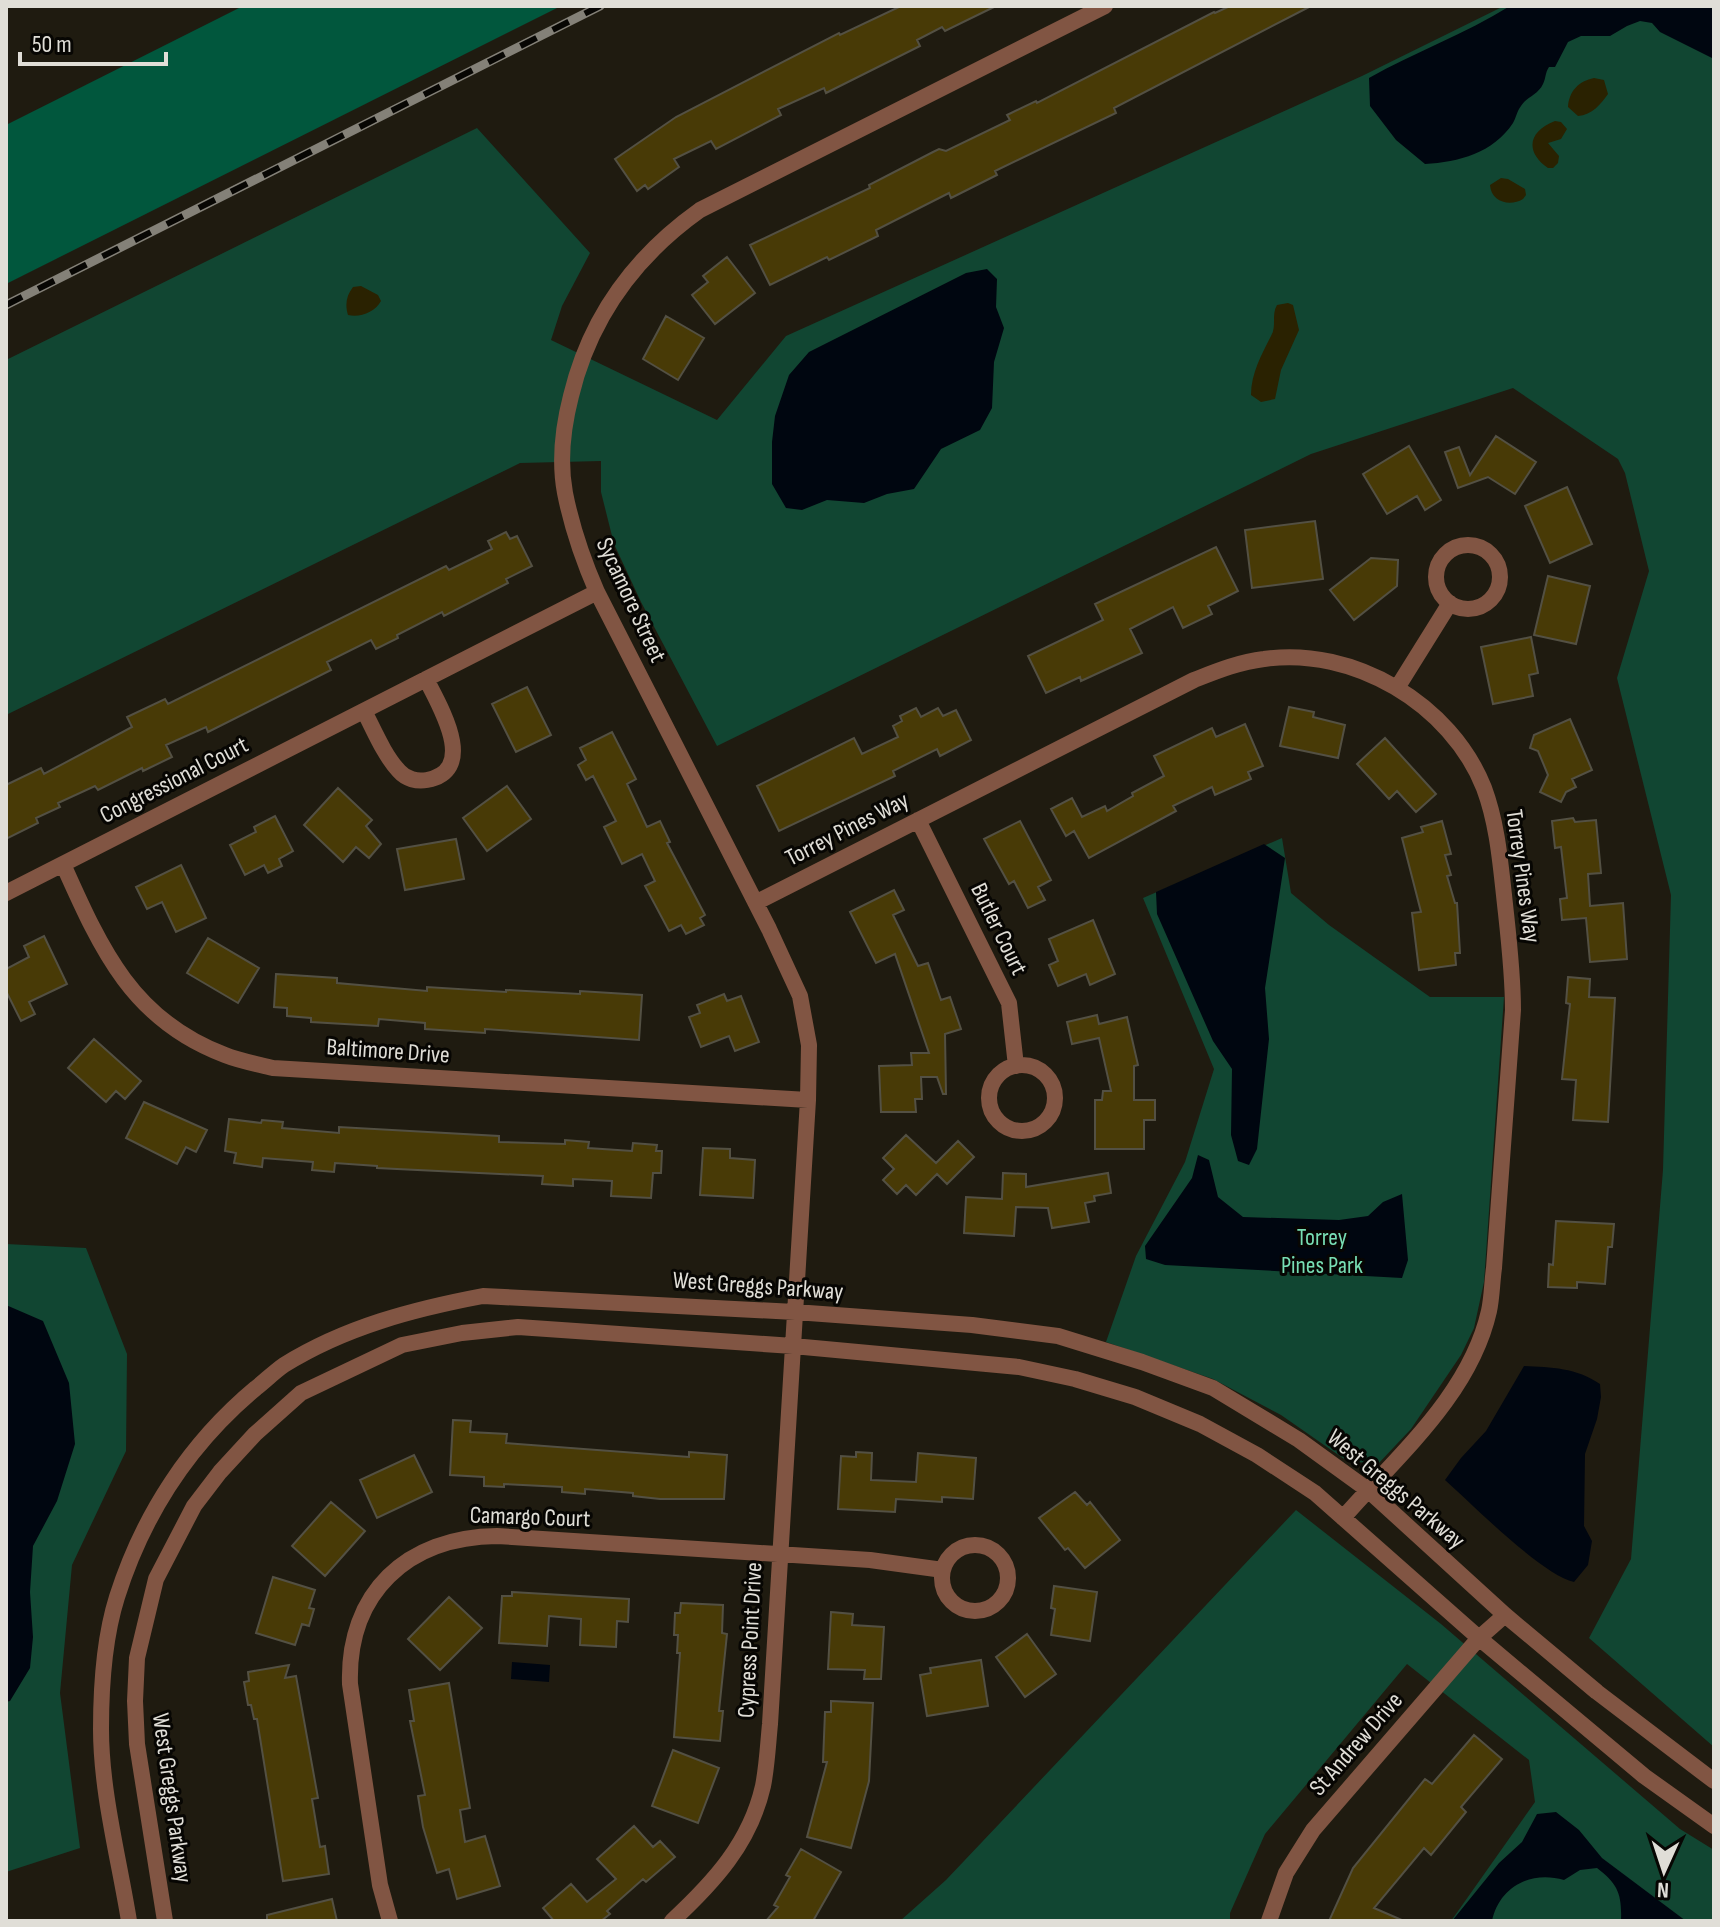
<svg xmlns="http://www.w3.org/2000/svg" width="1720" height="1927" font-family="'Sofia Sans Condensed',sans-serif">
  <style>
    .green { fill: #114632 }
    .forest { fill: #01573d }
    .sand { fill: #2a2201 }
    .water { fill: #000610 }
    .building { fill: #483a06; stroke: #535043; stroke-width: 2 }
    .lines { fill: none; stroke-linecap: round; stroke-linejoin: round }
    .minor { stroke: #815543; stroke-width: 16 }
    .rail-casing { stroke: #848178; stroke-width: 9 }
    .rail { stroke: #070603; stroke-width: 6; stroke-dasharray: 18; stroke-linecap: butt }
    .labels { text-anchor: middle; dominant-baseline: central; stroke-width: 6; stroke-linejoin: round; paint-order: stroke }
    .street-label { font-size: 24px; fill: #e0ded7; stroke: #070603 }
    .park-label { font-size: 24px; fill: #78deb4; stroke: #070603 }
  </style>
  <rect width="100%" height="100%" fill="#1f1b10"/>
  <path class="green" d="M1504,6H1714V1747L1589,1638L1631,1559L1663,1170L1671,895L1617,678L1649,571L1625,473L1618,459L1513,388L1311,454L717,746L641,602L614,544L601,492V461L520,463L6,715V360L477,128L590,253L562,306L551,340L717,420L786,336L1362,76Z
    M1282,838L1291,893L1329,925L1430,997H1504L1484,1282L1474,1328L1461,1355L1411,1429L1378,1464L1347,1461L1281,1415L1213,1379L1106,1342L1136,1256L1185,1162L1214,1069L1143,898Z
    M6,1244L86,1248L127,1354L126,1451L72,1565L60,1693L80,1848L6,1872Z
    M1296,1510L1441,1624L1680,1829L1714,1850V1921H1451L1535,1802L1529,1760L1407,1664L1265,1834L1230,1913V1921H900L946,1880Z"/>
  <path class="forest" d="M243,6H561L6,284V125Z"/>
  <path class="sand" d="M1594,78L1604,80L1608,94C1601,104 1592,115 1578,116L1568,107C1569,91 1579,81 1594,78Z
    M1555,121L1561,122L1567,129L1561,139L1548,143L1559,156L1558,163L1553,168H1548C1524,151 1529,131 1555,121Z
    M1501,178L1508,179L1525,189L1526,195L1523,199C1510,207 1491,202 1490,185Z
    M361,286L378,295L381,301C375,312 360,318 348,315C345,305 346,296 353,287Z
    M1288,303L1293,305L1299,330L1281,370L1275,399L1261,402L1251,395C1251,373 1262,354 1271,336C1277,326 1271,315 1277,305Z"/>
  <path class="water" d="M1510,6H1714V59L1660,32L1652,23L1640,21L1627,26L1610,36H1581L1568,42L1555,67H1549C1545,73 1546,78 1543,84C1538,95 1526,97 1521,106C1517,111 1516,118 1513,123C1493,153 1459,162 1425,164L1396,140L1370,106L1369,78C1415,52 1465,34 1510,6Z
    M987,269L997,279L996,307L1004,328L994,362L992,408L980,430L941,449L914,489L887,494L864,503L827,500L802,510L786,508L772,484V442L775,416L789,375L809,352L966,273Z
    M1264,844L1285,858L1265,988L1269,1039L1257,1149L1249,1165L1238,1161L1231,1135L1232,1069L1213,1041L1157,914L1156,892Z
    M1198,1155L1209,1160L1218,1197L1243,1217L1339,1220L1368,1216L1383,1202L1402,1194L1408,1260L1402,1278L1165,1265L1146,1259L1145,1246L1192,1178Z
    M6,1305L43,1321L69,1383L75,1444L57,1501L33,1546L30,1592L33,1637L30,1668L10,1701L6,1702Z
    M1524,1366C1551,1367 1577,1368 1600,1384L1601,1397L1597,1419L1585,1454L1584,1526L1592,1541L1588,1565L1574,1582C1542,1575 1473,1505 1445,1480L1461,1458L1486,1431Z
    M512,1662L550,1665L549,1682L511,1679Z
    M1556,1812L1579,1830L1602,1858L1686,1921H1621C1622,1894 1618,1884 1597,1868L1580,1870L1564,1880C1531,1870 1499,1887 1492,1921H1452L1499,1863L1522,1842L1537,1814Z"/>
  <path class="building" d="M901,6H996L945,31L942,27L917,40L920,46L826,93L824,88L778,109L781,115L716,149L711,141L674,159L679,167L648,189L645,185L637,191L615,159L676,117L839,33L840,35Z
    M1230,6H1311L1114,108L1116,113L995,171L997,175L951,198L949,193L876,230L878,236L829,260L827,257L770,285L750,245L870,188L869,185L933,152L939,149L946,151L1010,120L1007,115L1036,101L1037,103L1214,12L1215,13Z
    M727,257L755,293L715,324L692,295L708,282L703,276Z
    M666,316L704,338L678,380L643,359Z
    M1496,436L1536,462L1515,494L1488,477L1458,488L1445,452L1459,447L1470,475Z
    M1409,446L1441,500L1425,510L1417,496L1387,514L1363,474Z
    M1567,487L1592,544L1550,563L1525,506Z
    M1315,521L1323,579L1252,588L1245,530Z
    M506,532L510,539L517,536L532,566L506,579L508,583L444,616L442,612L397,635L398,638L376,649L371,640L327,662L331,670L208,732L206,727L166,745L172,757L143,771L142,768L98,790L95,786L58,803L60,807L36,818L38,823L6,839V785L41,768L44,774L132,727L127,717L165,699L168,704L446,566L449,570L492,549L488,541Z
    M1216,547L1238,591L1208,606L1212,614L1183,628L1173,607L1130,629L1142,653L1081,681L1080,677L1046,693L1028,656L1103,620L1095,604Z
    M1371,558L1398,560L1397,586L1354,620L1330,590Z
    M1548,576L1590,586L1576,644L1534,635Z
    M1531,637L1538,673L1529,675L1533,696L1493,704L1481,647Z
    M527,687L551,735L516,752L492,704Z
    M1289,707L1314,712L1313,717L1345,725L1338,758L1280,746Z
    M916,708L921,717L938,708L943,716L956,710L971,740L940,756L937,749L893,771L895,776L779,831L757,786L854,738L862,754L898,737L893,726L902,721L900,716Z
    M1570,719L1592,770L1572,779L1576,787L1566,792L1561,802L1540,792L1548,775L1538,751L1530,748L1534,735Z
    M1245,724L1263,766L1248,772L1251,779L1215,795L1212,787L1173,806L1176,811L1089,858L1074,831L1066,836L1051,809L1072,798L1082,817L1105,806L1107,811L1133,796L1132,793L1164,776L1154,756L1212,728L1216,737Z
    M612,732L636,779L627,784L647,827L660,821L670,842L667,843L705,915L700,918L704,925L686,934L681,925L669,931L645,886L655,881L642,854L622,864L604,827L616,821L593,776L586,780L578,765L586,760L580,748Z
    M1385,738L1436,794L1416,812L1397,791L1389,799L1357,764Z
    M507,786L531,819L487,851L463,818Z
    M338,788L372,820L366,826L381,844L369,858L356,847L343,862L304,825Z
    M275,816L293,851L279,859L282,866L268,873L264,865L245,875L230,845L256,832L254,827Z
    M1573,818L1575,822L1596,820L1601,873L1588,874L1590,906L1623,903L1627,959L1590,962L1586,918L1562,920L1560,899L1567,898L1561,847L1555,848L1552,821Z
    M1020,821L1051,880L1038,887L1045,900L1028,908L1014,881L1009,884L984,839Z
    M1442,821L1451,854L1445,855L1451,875L1447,876L1455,903H1457L1460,953H1455L1456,965L1419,970L1412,913L1421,912L1402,838L1423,832L1421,827Z
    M456,839L464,879L405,890L397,849Z
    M181,865L206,918L176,932L162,902L147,909L136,887Z
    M894,890L904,910L893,915L918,966L928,963L941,1000L950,997L961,1029L945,1034L946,1094H943L937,1077H921L922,1099H915L916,1112H881L879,1066L912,1065L911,1053H929L895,954L876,963L850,912Z
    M1093,920L1115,974L1090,985L1086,974L1058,986L1049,965L1058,961L1049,939Z
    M44,936L67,984L29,1002L35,1014L21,1021L6,991V969L29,957L24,946Z
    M208,938L259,968L238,1003L187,973Z
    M276,974L337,978V983L427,991V987L506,992V990L580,994V991L642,995L639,1040L485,1029V1033L425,1029V1023L379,1019L378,1026L311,1022V1018L287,1016V1008L274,1007Z
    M1568,977L1590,979L1589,997L1615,998L1608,1122L1573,1120L1576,1080L1562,1079L1570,1004L1566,1003Z
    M724,994L727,1001L741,996L759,1042L735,1051L729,1036L701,1047L689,1017L700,1013L697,1005Z
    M1097,1015L1099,1024L1127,1017L1138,1065L1134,1066V1100H1155V1120H1144V1149H1095V1100H1102L1103,1091H1111L1099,1038L1072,1044L1067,1022Z
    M94,1039L141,1081L125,1099L116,1091L106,1102L68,1068Z
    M144,1102L207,1130L196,1152L186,1147L177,1164L126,1138Z
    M229,1119L261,1123L262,1120L283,1122L282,1128L339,1133V1127L499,1136V1142L565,1144V1140L589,1142L588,1148L632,1151L633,1143L657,1145L656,1151H662L661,1173H653L651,1198L611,1196L612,1181L573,1179V1186L542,1184L543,1176L377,1168V1166L335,1163L334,1172L312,1170L313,1162L263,1158L262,1167L234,1163L236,1153L225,1151Z
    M906,1135L936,1163L958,1141L974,1157L947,1184L937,1174L916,1195L906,1185L897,1194L883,1180L894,1169L883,1158Z
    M703,1148L730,1149V1158L755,1160L753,1198L700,1195Z
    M1003,1173L1026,1174V1187L1108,1173L1111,1193L1094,1196L1095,1201L1085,1203L1089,1222L1052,1228L1048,1208L1016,1207L1014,1236L964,1233L966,1197L1002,1199Z
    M1556,1221L1614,1224L1612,1247H1608L1605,1284L1577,1282V1288L1548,1287L1549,1264L1553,1265Z
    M453,1420L471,1421L470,1432L507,1434L506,1443L689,1457V1452L727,1455L724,1499H660L633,1496V1493L585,1489V1494L562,1492V1487L504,1484V1487L484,1486V1477L450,1475Z
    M856,1452L872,1453L871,1480L916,1482L918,1453L976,1458L973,1499L942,1497V1502L896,1499L895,1512L838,1509L841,1456L856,1457Z
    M414,1455L432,1492L377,1518L360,1480Z
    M1075,1492L1087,1505L1090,1502L1120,1540L1085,1568L1068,1548L1065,1550L1039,1518Z
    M331,1502L365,1531L325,1576L292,1546Z
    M273,1577L315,1590L309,1608L314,1609L309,1626L302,1624L295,1645L256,1633Z
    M1054,1586L1097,1592L1090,1641L1051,1635L1055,1609L1051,1608Z
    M512,1592L629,1599L628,1622L617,1621L616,1647L580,1645L581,1619L549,1616L547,1646L499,1643L502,1596H512Z
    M449,1597L482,1628L440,1670L408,1639Z
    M681,1603L723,1605L722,1633L727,1634L719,1711H723L720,1741L674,1737L680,1653H677L678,1635H674L675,1613H680Z
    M831,1612L853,1614L852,1625L884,1627L881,1679H864L865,1670L828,1669Z
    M1027,1634L1056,1674L1025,1697L996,1657Z
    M981,1660L988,1706L927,1716L920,1675L931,1673L930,1668Z
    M289,1665L285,1678L296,1676L318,1798L312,1799L320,1847L325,1846L329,1874L283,1881L257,1719H254L251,1705H248L244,1682L249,1681L248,1672Z
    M449,1683L470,1808L460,1810L465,1842L485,1836L500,1886L457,1899L449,1869L437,1873L423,1827L418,1796L425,1795L410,1721H414L409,1690Z
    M831,1701L873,1703L869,1781L851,1848L807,1837L827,1762H823L825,1712H831Z
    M1474,1735L1502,1759L1461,1807L1466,1812L1431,1855L1424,1848L1374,1908L1404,1921H1329L1353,1868L1425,1779L1432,1784Z
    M673,1750L719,1768L698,1823L652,1806Z
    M634,1826L653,1847L660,1841L675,1857L646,1882L643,1879L607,1911L610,1914L601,1921H554L543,1908L571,1884L587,1902L616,1879L597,1859Z
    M801,1849L841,1872L813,1921H766L778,1907L774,1905L790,1877L786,1875Z
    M332,1899L337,1921H267V1915Z"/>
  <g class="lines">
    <path class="minor" d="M1436 577a32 32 0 1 1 64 0a32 32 0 1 1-64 0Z
      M1397,688L1450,603
      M364,711C374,730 384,755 399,771C406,779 417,782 427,780C479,770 439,705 426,679
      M918,820L1009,1003L1016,1066
      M63,864C101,949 132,1020 225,1055C240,1061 257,1064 273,1068L808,1100
      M6,893L597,592
      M757,902L1194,680C1217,671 1239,662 1264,659C1353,646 1451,704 1484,788C1497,823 1500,859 1504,895C1508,933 1513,971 1513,1010L1494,1268C1492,1282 1492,1297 1489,1311C1470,1395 1397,1456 1343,1518
      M989 1098a33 33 0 1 1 66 0a33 33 0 1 1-66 0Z
      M942 1578a33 33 0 1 1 66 0a33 33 0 1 1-66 0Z
      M129,1921C119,1859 101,1792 101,1729C101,1687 104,1638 117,1597C143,1515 190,1443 256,1388C265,1381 274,1372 284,1365C345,1327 414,1309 483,1296L795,1312L972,1325L1058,1336L1142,1362L1213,1388L1299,1440L1368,1490L1505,1615L1597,1692L1714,1781
      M165,1921L137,1744L135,1701L137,1658L156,1579L194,1506L220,1472L255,1434L301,1393L402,1345L462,1333L518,1327L793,1346L1019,1367L1075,1379L1135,1397L1200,1424L1257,1455L1315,1493L1479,1638L1644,1776L1714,1826
      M390,1921L380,1885L350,1684C347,1593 407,1537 497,1536L870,1560L943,1570
      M672,1921C714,1882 750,1843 763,1786C767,1766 768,1744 770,1724L808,1100L809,1045L800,996L769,929L597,592C583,560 572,528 565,493C559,461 563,427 571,396C590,317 634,257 700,210L1105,6
      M1269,1921L1286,1873L1313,1830L1479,1638L1505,1615"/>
    <defs>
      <path id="rail" d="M6,305L600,6"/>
    </defs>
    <use href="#rail" class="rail-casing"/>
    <use href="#rail" class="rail"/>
  </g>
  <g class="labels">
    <g class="street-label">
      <text transform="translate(631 600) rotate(65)">Sycamore Street</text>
      <text transform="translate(174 780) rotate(-27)">Congressional Court</text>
      <text transform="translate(847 829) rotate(-27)">Torrey Pines Way</text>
      <text transform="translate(1523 876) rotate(82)">Torrey Pines Way</text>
      <text transform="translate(999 929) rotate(64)">Butler Court</text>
      <text transform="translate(388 1051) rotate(4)">Baltimore Drive</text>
      <text transform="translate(758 1286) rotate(4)">West Greggs Parkway</text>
      <text transform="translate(1396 1489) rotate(40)">West Greggs Parkway</text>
      <text transform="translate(530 1517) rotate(2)">Camargo Court</text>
      <text transform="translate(750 1640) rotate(-87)">Cypress Point Drive</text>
      <text transform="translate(1356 1744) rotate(-49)">St Andrew Drive</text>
      <text transform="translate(172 1798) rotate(82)">West Greggs Parkway</text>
    </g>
    <g class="park-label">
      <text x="1322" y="1237">Torrey<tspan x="1322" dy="28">Pines Park</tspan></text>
    </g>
  </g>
  <rect width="1720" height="1927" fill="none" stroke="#e0ded7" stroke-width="16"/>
  <g transform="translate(1664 1871) rotate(183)" stroke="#070603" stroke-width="6" paint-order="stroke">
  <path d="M0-6L14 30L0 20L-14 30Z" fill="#e0ded7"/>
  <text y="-12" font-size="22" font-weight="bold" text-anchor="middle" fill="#e0ded7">N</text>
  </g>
  <path d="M20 52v12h146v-12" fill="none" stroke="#e0ded7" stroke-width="4"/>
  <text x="32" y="52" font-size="24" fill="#e0ded7" stroke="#070603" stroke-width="6" paint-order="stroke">50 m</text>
</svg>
